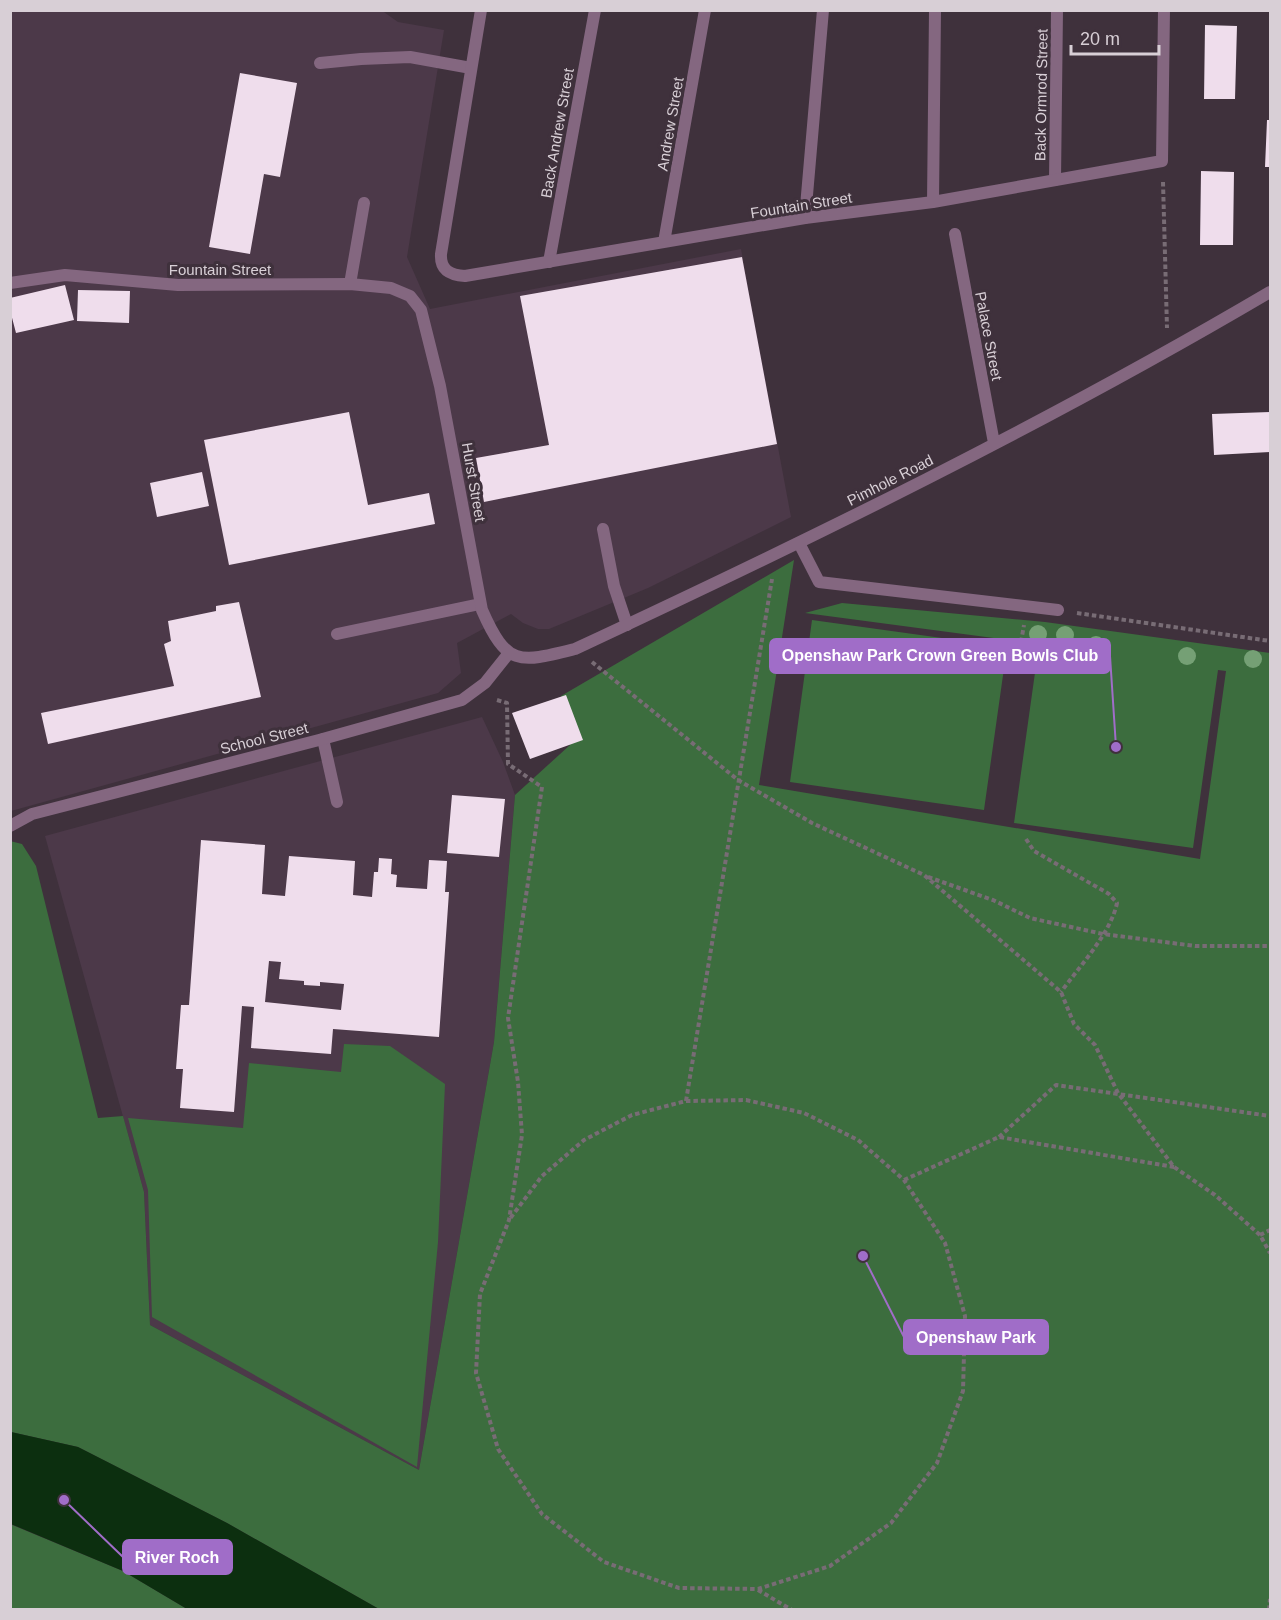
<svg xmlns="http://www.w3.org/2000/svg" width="1281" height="1620" font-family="Helvetica,sans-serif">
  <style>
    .built { fill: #4c3949 }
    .green { fill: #3c6d3e }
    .water { fill: #0c2f0f }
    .building { fill: #efddec; fill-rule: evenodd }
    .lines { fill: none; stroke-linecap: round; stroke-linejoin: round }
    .path { stroke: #786c75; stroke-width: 4; stroke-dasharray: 4.5 3; stroke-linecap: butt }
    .service { stroke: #846780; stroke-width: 12 }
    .minor { stroke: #846780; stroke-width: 12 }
    .tree { fill: #75a075 }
    .labels { text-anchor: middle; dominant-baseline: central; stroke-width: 6; stroke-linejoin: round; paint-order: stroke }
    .street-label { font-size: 15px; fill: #d8cfd6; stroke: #3f313c }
    .leader { fill: none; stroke: #a06dc8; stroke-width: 2 }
    .callout-dot { fill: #a06dc8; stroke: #3f313c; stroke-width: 2 }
    .callout { fill: #a06dc8; stroke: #a06dc8; stroke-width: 2 }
    .callout-label { font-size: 16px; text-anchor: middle; font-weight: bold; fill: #fff }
  </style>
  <rect width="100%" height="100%" fill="#3f313c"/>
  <path class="built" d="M381,10L398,22L444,30L407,257L430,309L741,249L791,517L648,588L549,629H538L523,623L511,614L457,643L461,673L438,693L11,811V11Z
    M482,717L503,762L515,795L494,1042L419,1470L150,1325L144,1192L45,836Z"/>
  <path class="green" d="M794,560L759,785L1200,859L1226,671L1218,670L1193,848L1014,823L1039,644L805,613L842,603L1045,622L1270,653V1609H379L227,1523L78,1447L11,1432L10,841L22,844L36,866L98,1118L123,1116L144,1192L150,1325L419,1470L494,1042L515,795L570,745L575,727L561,696Z
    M812,620L1007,647L984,810L790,782Z
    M344,1044L390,1046L445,1084L438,1242L417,1467L152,1317L148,1190L128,1118L243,1128L249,1063L341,1072Z
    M10,1524L123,1571L187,1609H11Z"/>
  <path class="water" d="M11,1432L78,1447L227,1523L379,1609H187L123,1571L11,1524Z"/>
  <path class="building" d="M1205,25L1237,26L1235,99H1204Z
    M240,73L297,83L280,177L264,174L250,254L209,247Z
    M1267,120H1270V167H1265Z
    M1201,171L1234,172L1233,245H1200Z
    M742,257L777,444L484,502L476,458L549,445L520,296Z
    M65,285L74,320L16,333L10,310V298Z
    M78,290L130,291L129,323L77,321Z
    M349,412L368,505L429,493L435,524L229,565L204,440Z
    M1270,412V452L1214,455L1212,414Z
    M202,472L209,506L157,517L150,483Z
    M239,602L261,697L48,744L41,713L174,686L164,644L171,641L168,621L216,611V606Z
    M566,695L583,740L530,759L512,713Z
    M452,795L505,799L499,857L447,853Z
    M201,840L265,845L262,894L285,896L289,856L355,861L353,895L372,897L374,872H378L379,858L392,859L391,874L397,875L396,887L427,889L429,860L447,861L445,892H449L439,1037L333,1029L331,1054L251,1048L254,1007L242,1006L234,1112L180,1108L183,1069H176L181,1005H189ZM269,961L281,962L279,979L304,981V985L320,986V982L344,984L341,1010L265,1002Z"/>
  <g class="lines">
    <path class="path" d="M1163,182L1167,328
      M1077,613L1270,641
      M1021,642L1024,625
      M592,662L738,780L812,823L924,875L1061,992L1074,1024L1095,1045L1118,1093L1174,1167L1215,1195L1260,1235L1270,1253
      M497,700L507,703L508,764L542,787L508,1018L518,1082L522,1135L509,1220L480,1294L476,1373L498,1449L542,1514L604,1562L679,1588L758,1589L830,1566L891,1523L937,1463L963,1391L965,1316L945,1243L904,1180L858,1140L804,1113L746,1100L686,1101L632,1115L584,1140L542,1176L509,1220
      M1026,839L1034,851L1109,894L1117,903C1111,933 1079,967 1061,992
      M928,877L993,900L1030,918L1103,934L1195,946H1270
      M686,1101L772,579
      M999,1137L1056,1085L1270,1116
      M904,1180L999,1137L1174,1167
      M1260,1235L1270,1230
      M758,1590L792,1610
      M1269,1610L1270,1599"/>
    <path class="service" d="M320,63L361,59L410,57L471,68
      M1055,180L1057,10
      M805,218L823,10
      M549,262L595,10
      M350,284L364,203
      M603,529L614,586L627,625
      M799,543L819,582L1058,610
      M337,634L480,604
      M323,739L337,802"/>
    <path class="minor" d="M481,10L441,254C440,270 450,275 465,276L805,218L933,202L1162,161L1164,10
      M933,202L935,10
      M955,234L994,443
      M664,242L705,10
      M10,283L65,275L178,285L350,284L391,288L410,296L421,310L440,386L482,610C507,667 519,663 575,649C811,539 1046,424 1270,292
      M10,826L32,814L319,740L462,700L485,683L509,653"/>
  </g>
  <g class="tree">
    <circle cx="1038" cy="634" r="9"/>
    <circle cx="1065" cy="635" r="9"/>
    <circle cx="1096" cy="645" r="9"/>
    <circle cx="1187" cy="656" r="9"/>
    <circle cx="1253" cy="659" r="9"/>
  </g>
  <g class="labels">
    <g class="street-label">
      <text transform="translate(1041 95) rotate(-89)">Back Ormrod Street</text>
      <text transform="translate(670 124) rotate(-80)">Andrew Street</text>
      <text transform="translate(557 133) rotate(-80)">Back Andrew Street</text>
      <text transform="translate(801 205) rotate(-9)">Fountain Street</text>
      <text x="220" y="269">Fountain Street</text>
      <text transform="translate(989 336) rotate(79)">Palace Street</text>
      <text transform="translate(890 480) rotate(-27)">Pimhole Road</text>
      <text transform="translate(474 482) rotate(80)">Hurst Street</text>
      <text transform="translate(264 738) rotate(-14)">School Street</text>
    </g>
  </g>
  <path class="leader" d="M1116 747L1110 656M863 1256L904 1337M64 1500L123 1557"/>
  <g class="callout-dot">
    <circle cx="1116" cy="747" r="6"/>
    <circle cx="863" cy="1256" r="6"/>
    <circle cx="64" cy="1500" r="6"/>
  </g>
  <g class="callout">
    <rect x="770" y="639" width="340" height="34" rx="6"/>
    <rect x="904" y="1320" width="144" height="34" rx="6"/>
    <rect x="123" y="1540" width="109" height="34" rx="6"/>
  </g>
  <g class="callout-label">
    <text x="940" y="661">Openshaw Park Crown Green Bowls Club</text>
    <text x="976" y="1343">Openshaw Park</text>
    <text x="177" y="1563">River Roch</text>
  </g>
  <rect width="1281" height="1620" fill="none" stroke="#d8cfd6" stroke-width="24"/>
  <path d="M1071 45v9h88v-9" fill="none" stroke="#d8cfd6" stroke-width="3"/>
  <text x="1080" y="45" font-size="18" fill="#d8cfd6" stroke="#3f313c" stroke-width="4.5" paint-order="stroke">20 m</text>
</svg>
